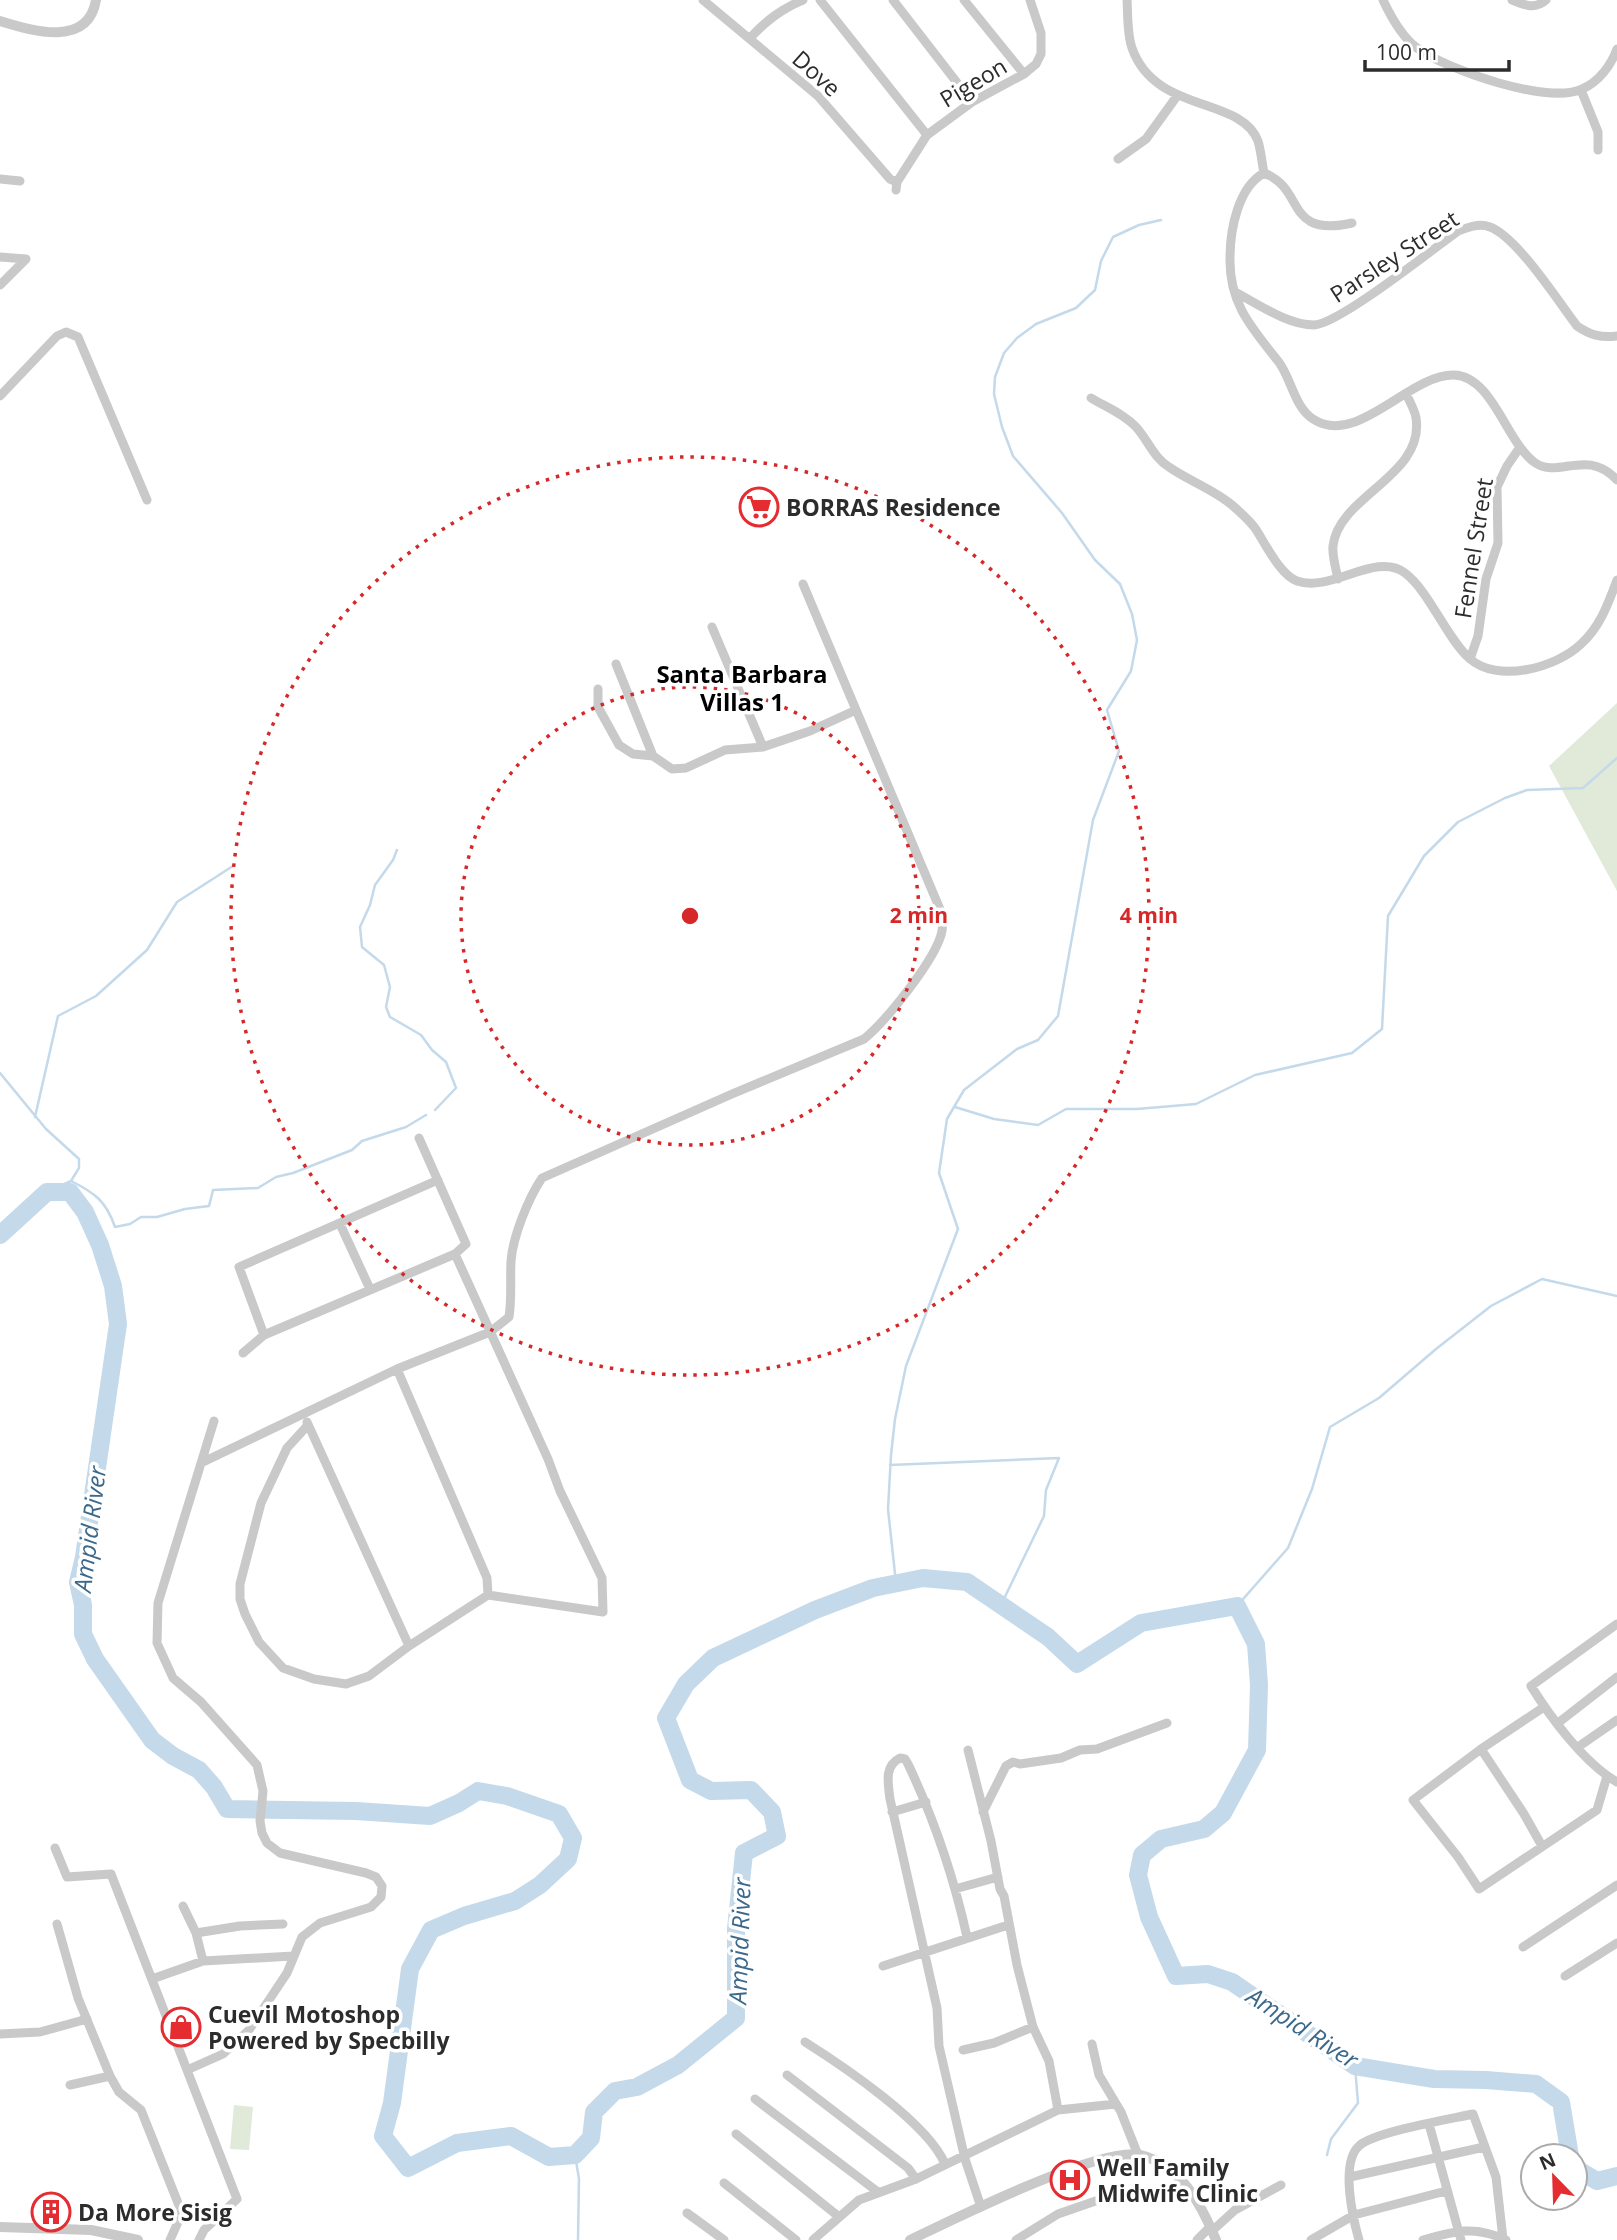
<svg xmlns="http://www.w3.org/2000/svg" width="1617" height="2240" font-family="'Open Sans',sans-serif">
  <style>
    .green { fill: #e1ead8 }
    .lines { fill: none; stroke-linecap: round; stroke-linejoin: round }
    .stream { stroke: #c4d9ea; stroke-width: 2.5 }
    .river { stroke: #c4d9ea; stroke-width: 18 }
    .minor { stroke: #c9c9c9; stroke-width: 9 }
    .tertiary { stroke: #c9c9c9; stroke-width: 10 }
    .ring { fill: none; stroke: #d62828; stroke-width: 3.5; stroke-dasharray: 3.5 7 }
    .labels { text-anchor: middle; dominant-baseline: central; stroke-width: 7; stroke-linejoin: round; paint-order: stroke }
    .street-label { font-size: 23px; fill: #2c2c2c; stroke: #fff }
    .poi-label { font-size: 23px; font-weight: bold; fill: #2c2c2c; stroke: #fff; text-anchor: start }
    .neighbourhood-label { font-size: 24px; font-weight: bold; fill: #000; stroke: #fff }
    .water-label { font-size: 24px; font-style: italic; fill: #3b698c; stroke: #fff }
    .centre { fill: #d62828; stroke: #fff; stroke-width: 3.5 }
    .ring-label { font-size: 21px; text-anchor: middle; font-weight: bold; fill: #d62828; stroke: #fff; stroke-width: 7; stroke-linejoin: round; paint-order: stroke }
  </style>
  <rect width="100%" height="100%" fill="#fff"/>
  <path class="green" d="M1617,703V891L1549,766Z
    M234,2105L253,2107L249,2150L230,2149Z"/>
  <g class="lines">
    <path class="stream" d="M397,850L393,860L375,885L370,905L360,927L362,947L384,965L390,987L386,1007L390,1017L421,1035L432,1050L446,1062L456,1088L435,1110
      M0,1073L46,1129L79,1159V1168L71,1181
      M955,1107L994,1119L1038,1125L1066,1109H1137L1196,1104L1255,1075L1352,1053L1382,1029L1388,916L1424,856L1458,822L1505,798L1527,790L1583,788L1617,758
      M35,1117L58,1016L96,996L147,950L177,902L233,866
      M47,1192L71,1181C95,1193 106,1201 115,1227L130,1224L141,1217H157L185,1209L209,1206L213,1190L258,1188L276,1177L293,1173L352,1150L362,1141L406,1127L426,1115
      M890,1465L1059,1458L1046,1490L1044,1516L1001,1605
      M896,1583L888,1509L891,1455L895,1419L906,1366L958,1229L939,1173L947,1119L964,1090L1017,1049L1038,1040L1058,1016L1093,820L1119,751L1107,710L1131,671L1137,640L1132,614L1120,584L1095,560L1062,513L1013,456L1002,427L994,394L995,377L1004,353L1017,338L1036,324L1076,308L1095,290L1101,261L1113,237L1139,225L1161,220
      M1237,1606L1288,1548L1312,1489L1330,1427L1379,1398L1436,1349L1491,1306L1542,1279L1617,1296
      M575,2155L579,2179L578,2240
      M1327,2155L1331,2139L1358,2103L1355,2066"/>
    <path class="river" d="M0,1235L47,1192H70L85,1212L100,1245L113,1286L118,1324L84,1557L78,1582L83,1605V1634L95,1659L152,1740L173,1756L199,1770L214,1787L227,1809L356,1811L430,1816L459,1803L478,1791L507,1796L559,1814L573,1838L568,1859L540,1885L515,1901L464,1916L431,1930L410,1969L392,2103L383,2136L408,2168L457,2143L511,2136L549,2157L575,2155L591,2138L594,2112L615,2091L637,2087L678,2065L736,2018V1929L744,1853L777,1836L772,1812L751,1790L711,1791L690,1780L666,1718L686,1684L713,1658L815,1610L873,1588L923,1578L967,1582L1048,1637L1077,1664L1141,1623L1237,1606L1256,1644L1259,1685L1257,1750L1223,1813L1204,1829L1161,1839L1142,1855L1138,1875L1149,1917L1176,1976L1208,1974L1232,1982L1355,2066L1434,2079L1486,2080L1536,2084L1561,2102L1570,2156
      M1575,2168L1597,2181L1617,2176"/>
    <path class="minor" d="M703,0L818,96L890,179L897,182
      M820,0L927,135
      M893,0L972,102
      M964,0L1024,74
      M1127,0C1128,15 1127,34 1132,48C1155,114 1241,96 1258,141C1261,151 1262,163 1264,173
      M1383,0C1391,17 1402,37 1417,48C1447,70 1548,105 1582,89C1599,82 1611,65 1617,49
      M1512,0C1524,5 1535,10 1546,0
      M750,38C766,21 781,9 803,0
      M1581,90L1598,132V150
      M1118,159L1146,139L1177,96
      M1264,173C1238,187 1230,230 1230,258C1229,303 1251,327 1278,361C1291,377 1294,407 1313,419C1357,448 1409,374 1454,375C1492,376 1506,441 1534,462C1558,480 1586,447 1617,480
      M1264,173C1306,189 1284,238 1352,223
      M0,179L20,181
      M896,190L897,182L927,135L972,102L1024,74L1036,64L1041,54V33L1030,0
      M0,257L26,259
      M0,285L26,259
      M1235,292C1258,304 1288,325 1314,325C1339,324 1433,249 1458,231C1469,227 1479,223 1490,227C1517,237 1558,301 1577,326C1590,335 1601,338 1617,336
      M0,396L57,336L66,332L78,337L147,500
      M1091,398C1106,407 1124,414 1136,427C1148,440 1153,457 1169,467C1189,481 1213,489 1232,505C1240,512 1249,520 1255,528C1265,543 1280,575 1297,581C1331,593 1376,551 1405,573C1429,591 1446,637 1469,658C1497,684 1556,668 1581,644C1600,627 1608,604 1617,580
      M1338,579C1336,569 1332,556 1333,546C1338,496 1425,476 1416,418C1415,410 1409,401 1406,393
      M712,627L763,747
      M1470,659L1478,636L1486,579L1498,543L1497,487L1507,466L1520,447
      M616,664L653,756L672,769L686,768L725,750L763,747L810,731L856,710
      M598,689V707L619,745L633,754L653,756
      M340,1224L370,1289
      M264,1335L239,1267L438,1180
      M243,1353L264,1335L455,1254L466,1244L419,1138
      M397,1369L487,1578L488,1595
      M307,1422L409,1646
      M308,1425L287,1448L261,1503L240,1584V1599L245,1614L259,1642L283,1668L314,1679L346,1684L369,1676L409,1646L488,1595L603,1612L602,1578L560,1491L548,1459L455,1254
      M201,1463L397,1369L490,1332L509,1317C512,1298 510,1280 511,1261C513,1236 528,1199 542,1178L732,1094L864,1039C886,1021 937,958 942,931C943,926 942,919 942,914L803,584
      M1617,1624L1531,1686C1551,1718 1584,1763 1617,1782
      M1544,1707L1481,1749L1413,1800L1458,1857L1479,1889L1597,1810L1607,1776
      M1558,1723L1617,1677
      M1578,1747L1617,1720
      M1481,1749L1524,1814L1542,1846
      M892,1812L926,1802
      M983,1812L1006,1766L1013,1762L1020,1764L1061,1758L1080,1750L1097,1749L1167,1723
      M55,1848L67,1877L111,1874L237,2199L204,2230L199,2240
      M955,1889L998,1877
      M57,1924L78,1998L110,2076L119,2092L141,2110L182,2213L170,2240
      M196,1933L240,1926L283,1924
      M967,1937C954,1878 934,1819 908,1764L905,1759L900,1758C884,1766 888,1783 890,1799L937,2008L939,2046L965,2159L981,2207
      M1523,1947L1617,1885
      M203,1961L293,1956
      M883,1966L1008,1925
      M1565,1976L1617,1943
      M152,1979L203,1961L196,1933L183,1906
      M0,2034L40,2032L87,2019
      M805,2042C843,2066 928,2123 945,2164
      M1092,2044L1099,2075L1121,2112L1138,2155
      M963,2050L994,2043L1033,2027
      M187,2070L223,2054L249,2030L287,1973L302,1937L320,1923L371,1907L381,1897L382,1886L376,1877L366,1873L280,1853L267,1843L262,1833L260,1821L263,1791L257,1765L201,1702L173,1678L157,1643L158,1603L214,1421
      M787,2075L908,2168L916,2179
      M70,2085L110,2076
      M755,2099L878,2192
      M1058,2110L1116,2104
      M1429,2124L1461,2240
      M736,2134L838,2216
      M1350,2177L1484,2147
      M724,2183L796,2240
      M687,2213L724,2240
      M1212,2231L1235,2210L1281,2185
      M813,2240L859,2200L916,2179L1058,2110L1049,2061L1033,2027L1017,1965L1004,1896L1000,1889L991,1841L968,1750
      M1016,2240L1058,2214L1107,2197
      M1197,2240L1210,2227
      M1311,2240L1354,2215L1446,2191
      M1359,2240C1353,2219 1340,2163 1359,2146C1373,2132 1451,2119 1473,2114L1496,2177L1503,2239
      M1423,2240C1454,2231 1475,2225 1506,2240"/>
    <path class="tertiary" d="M0,21C33,31 88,48 96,0
      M0,2227L91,2230L138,2240
      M910,2240C952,2220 1100,2146 1140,2155C1181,2165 1201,2204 1216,2240"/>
  </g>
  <g class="ring">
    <circle cx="690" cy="916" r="229"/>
    <circle cx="690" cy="916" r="459"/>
  </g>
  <defs>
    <symbol id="supermarket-ring" viewBox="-11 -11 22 22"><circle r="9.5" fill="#fff" stroke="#e42c31" stroke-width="1.5"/><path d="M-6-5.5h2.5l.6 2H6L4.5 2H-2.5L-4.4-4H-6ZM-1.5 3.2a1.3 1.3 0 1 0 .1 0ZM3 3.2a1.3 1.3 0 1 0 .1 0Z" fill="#e42c31"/></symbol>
    <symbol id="shop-ring" viewBox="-11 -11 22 22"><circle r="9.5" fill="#fff" stroke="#e42c31" stroke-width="1.5"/><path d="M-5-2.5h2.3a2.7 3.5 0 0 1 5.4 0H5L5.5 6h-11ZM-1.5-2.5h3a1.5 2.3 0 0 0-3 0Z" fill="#e42c31"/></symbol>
    <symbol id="hospital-ring" viewBox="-11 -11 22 22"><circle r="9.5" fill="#fff" stroke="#e42c31" stroke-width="1.5"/><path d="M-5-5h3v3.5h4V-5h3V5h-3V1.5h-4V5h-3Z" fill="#e42c31"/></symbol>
    <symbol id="building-ring" viewBox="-11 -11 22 22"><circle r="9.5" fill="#fff" stroke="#e42c31" stroke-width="1.5"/><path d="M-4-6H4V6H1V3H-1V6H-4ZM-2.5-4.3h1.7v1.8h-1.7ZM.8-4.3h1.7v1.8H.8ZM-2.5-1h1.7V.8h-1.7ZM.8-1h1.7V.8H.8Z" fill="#e42c31"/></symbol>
  </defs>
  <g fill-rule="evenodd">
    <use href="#supermarket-ring" x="737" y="485" width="44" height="44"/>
    <use href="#shop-ring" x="159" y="2005" width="44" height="44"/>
    <use href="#hospital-ring" x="1048" y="2158" width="44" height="44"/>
    <use href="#building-ring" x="29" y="2190" width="44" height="44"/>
  </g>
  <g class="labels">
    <g class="street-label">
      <text transform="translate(817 73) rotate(42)">Dove</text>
      <text transform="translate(973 82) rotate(-31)">Pigeon</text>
      <text transform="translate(1394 256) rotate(-33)">Parsley Street</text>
      <text transform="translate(1473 548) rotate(-81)">Fennel Street</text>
    </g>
    <g class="poi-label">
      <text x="786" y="507">BORRAS Residence</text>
      <text x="208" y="2014">Cuevil Motoshop<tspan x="208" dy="26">Powered by Specbilly</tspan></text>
      <text x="1097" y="2167">Well Family<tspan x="1097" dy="26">Midwife Clinic</tspan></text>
      <text x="78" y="2212">Da More Sisig</text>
    </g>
    <g class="neighbourhood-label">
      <text x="742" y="673">Santa Barbara<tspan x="742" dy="28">Villas 1</tspan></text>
    </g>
    <g class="water-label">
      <text transform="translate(89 1529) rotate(-83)">Ampid River</text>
      <text transform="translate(739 1941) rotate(-88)">Ampid River</text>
      <text transform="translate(1303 2027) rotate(33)">Ampid River</text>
    </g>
  </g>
  <circle cx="690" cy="916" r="10" class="centre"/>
  <g class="ring-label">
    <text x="919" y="923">2 min</text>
    <text x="1149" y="923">4 min</text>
  </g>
  <g transform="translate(1554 2177) rotate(337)"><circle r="33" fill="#ffffff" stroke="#ababab" stroke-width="2"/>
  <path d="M0-5L12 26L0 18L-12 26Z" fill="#e42c31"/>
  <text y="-10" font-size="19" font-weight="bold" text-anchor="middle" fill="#2c2c2c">N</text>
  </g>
  <path d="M1365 60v10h144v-10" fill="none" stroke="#2c2c2c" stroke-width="3.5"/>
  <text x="1376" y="60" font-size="21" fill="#2c2c2c" stroke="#ffffff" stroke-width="5" paint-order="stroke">100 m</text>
</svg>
